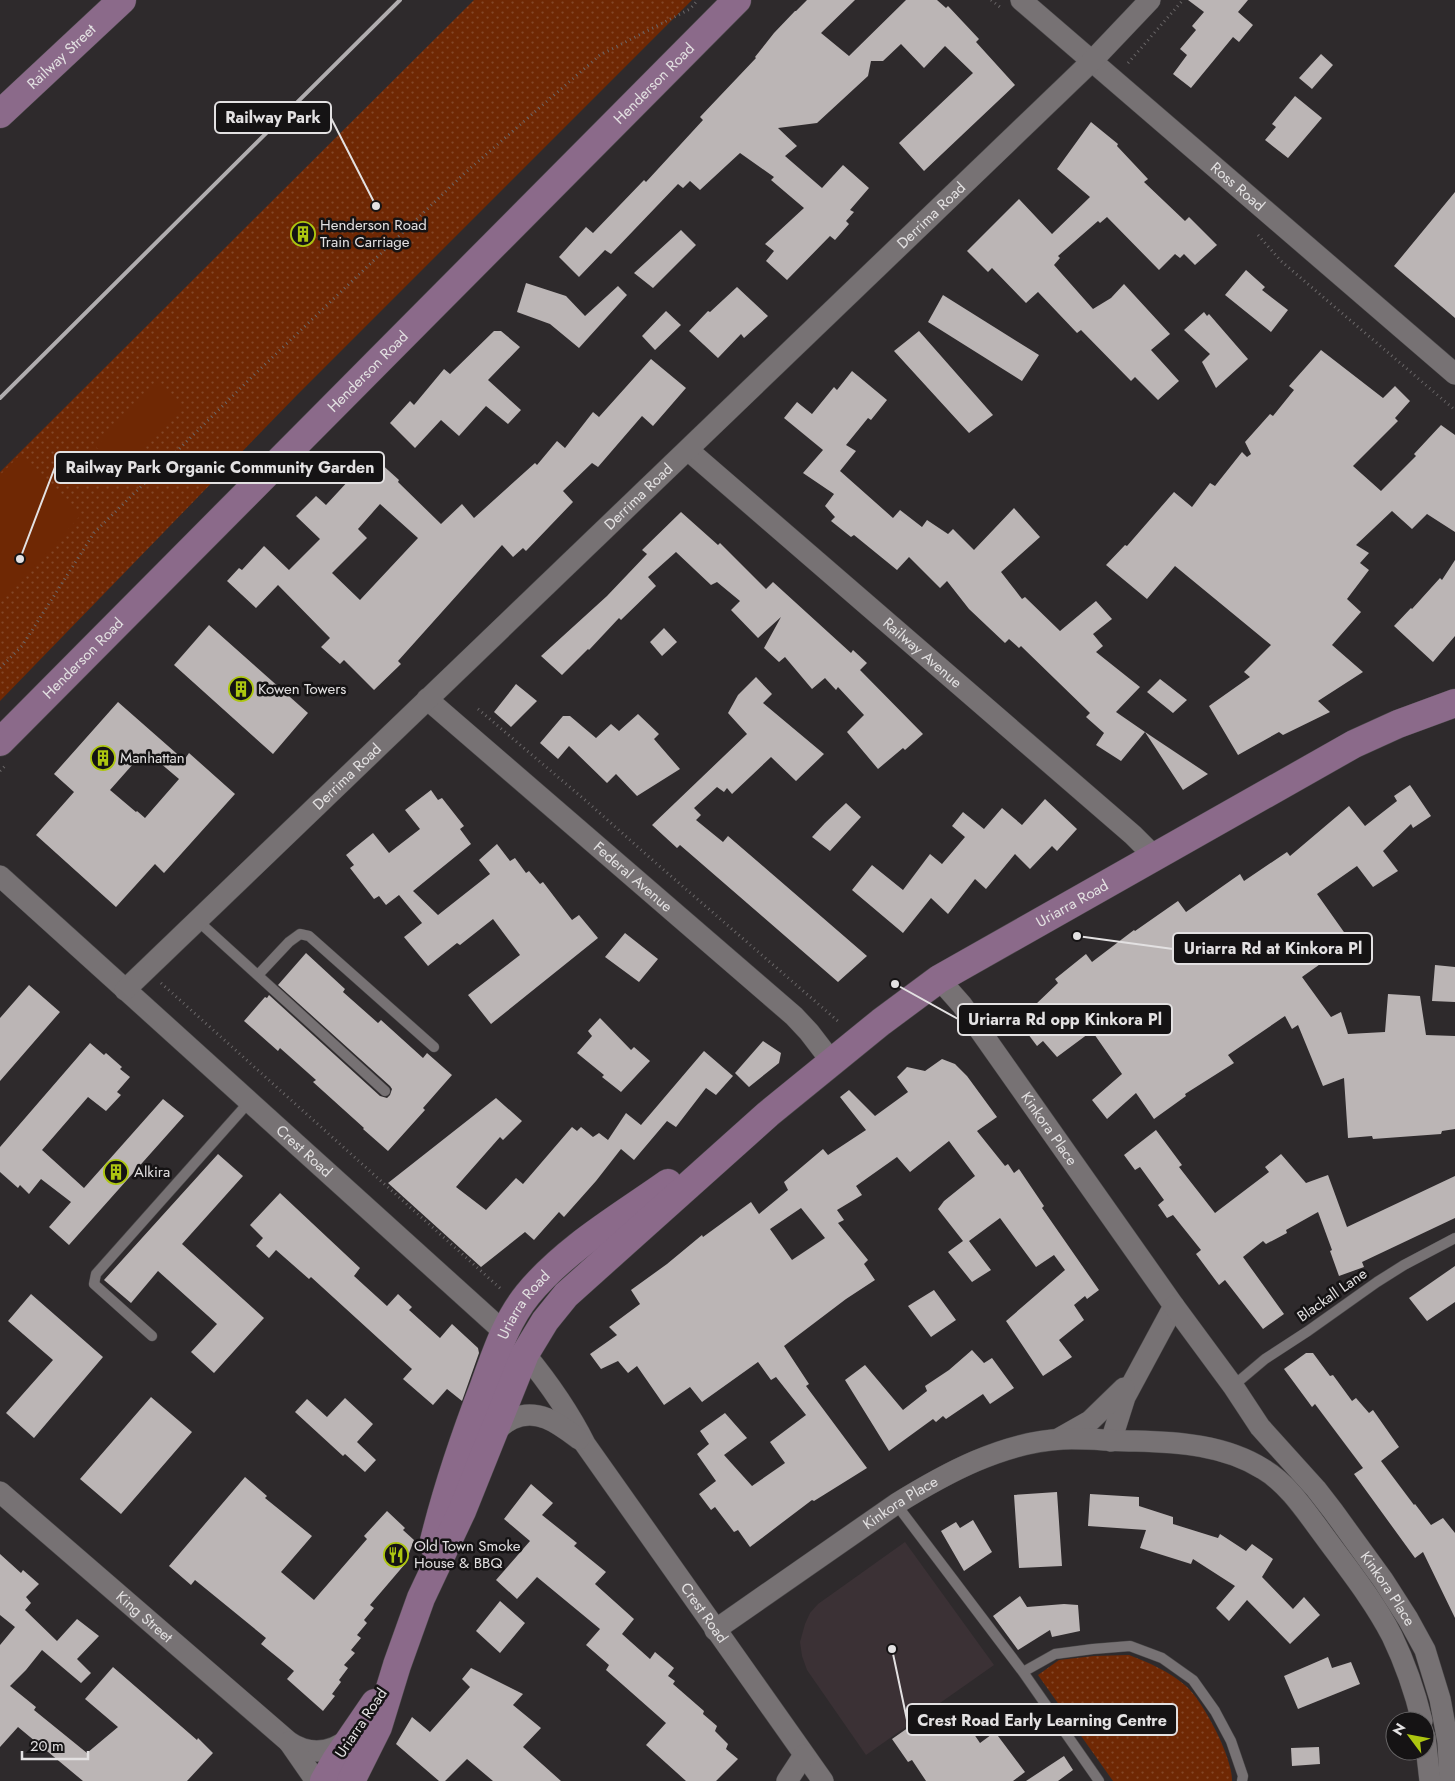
<svg xmlns="http://www.w3.org/2000/svg" width="1455" height="1781" font-family="Jost,sans-serif">
  <style>
    .built { fill: #3b3135 }
    .park { fill: url(#park-dots) }
    .garden { fill: #6f2804 }
    .building { fill: #bbb5b5; fill-rule: evenodd }
    .lines { fill: none; stroke-linecap: round; stroke-linejoin: round }
    .lane-casing { stroke: #4b494a; stroke-width: 11 }
    .street-casing { stroke: #4b494a; stroke-width: 22 }
    .secondary-casing { stroke: #4b494a; stroke-width: 29 }
    .path { stroke: #6a6768; stroke-width: 3; stroke-dasharray: 1 4; stroke-linecap: butt }
    .lane { stroke: #777274; stroke-width: 10 }
    .street { stroke: #777274; stroke-width: 21 }
    .secondary { stroke: #8b6a8a; stroke-width: 28 }
    .rail { stroke: #b0adaf; stroke-width: 4 }
    .labels { text-anchor: middle; dominant-baseline: central; stroke-width: 5; stroke-linejoin: round; paint-order: stroke }
    .street-label { font-size: 15px; fill: #e3e1e2; stroke: #151314 }
    .poi-label { font-size: 15px; fill: #e3e1e2; stroke: #151314; text-anchor: start }
    .leader { fill: none; stroke: #e3e1e2; stroke-width: 2 }
    .callout-dot { fill: #e3e1e2; stroke: #151314; stroke-width: 2 }
    .callout { fill: #151314; stroke: #e3e1e2; stroke-width: 2 }
    .callout-label { font-size: 16px; text-anchor: middle; font-weight: bold; fill: #e3e1e2 }
  </style>
  <defs>
    <pattern id="park-dots" width="8" height="8" patternUnits="userSpaceOnUse" patternTransform="scale(1.25)"><rect width="8" height="8" fill="#6f2804"/><path d="M2 2h.1M6 6h.1" fill="none" stroke="#834728" stroke-width="1.8" stroke-linecap="round"/></pattern>
  </defs>
  <rect width="100%" height="100%" fill="#2e2a2c"/>
  <path class="built" d="M905,1542L994,1665L866,1755L807,1670L802,1656L800,1642L805,1624L810,1613L818,1604Z"/>
  <path class="park" d="M474,0H692L297,395L0,701V472Z
    M1129,1655C1149,1663 1169,1671 1186,1686C1203,1701 1233,1758 1232,1781H1113L1038,1675L1059,1660L1094,1656Z"/>
  <path class="garden" d="M157,384L181,407L119,470L96,447Z
    M19,456L80,516L0,603V475Z"/>
  <path class="building" d="M807,0H855L821,33L849,56L906,0H937L946,8L948,6L979,39L976,42L1015,85L924,171L899,143L973,73L945,46L924,68L901,44L883,61H871L868,76L817,123L778,128L797,146L785,156L822,188L843,165L869,188L850,210L854,212L846,221L849,224L835,240L830,236L787,280L766,261L774,251L765,244L804,208L771,180L774,177L740,153L700,190L690,181L683,188L678,184L611,254L605,250L579,277L559,257L586,227L593,233L644,180L646,182L703,120L700,117L756,58L755,57L774,33L795,11H796Z
    M1188,0H1248L1238,12L1253,25L1239,42L1233,37L1191,88L1173,74L1187,55L1180,49L1196,30L1192,26L1204,12Z
    M1321,54L1333,65L1312,89L1299,78Z
    M1295,96L1322,118L1288,158L1265,140L1276,127L1272,124Z
    M1091,122L1118,144L1117,146L1148,179L1144,182L1185,221L1189,217L1217,245L1195,265L1184,254L1180,258L1175,254L1159,270L1107,217L1100,223L1098,221L1058,256L1060,258L1054,265L1093,309L1111,298L1124,284L1170,334L1151,350L1179,381L1158,400L1135,377L1131,381L1081,330L1077,333L1038,292L1026,303L992,268L988,272L967,251L1019,199L1052,234L1090,197L1057,169Z
    M1455,192V318L1394,266Z
    M681,230L696,245L653,288L634,273Z
    M1246,270L1265,287L1262,290L1288,310L1271,332L1225,295Z
    M526,283L566,296L585,316L618,286L627,295L579,348L550,324L517,312Z
    M737,287L768,316L744,338L741,334L718,358L689,331L708,311L710,312Z
    M943,295L1039,355L1022,381L928,322Z
    M666,311L681,325L655,350L642,336Z
    M1204,312L1207,316L1209,314L1248,359L1216,388L1202,362L1210,354L1184,330Z
    M494,331H501L520,347L488,380L521,410L508,424L486,406L459,436L441,420L415,448L390,423L410,401L414,405L444,369L450,374Z
    M919,331L993,415L969,433L894,351Z
    M1321,350L1383,398L1395,386L1410,401L1395,418L1398,421L1353,466L1381,491L1416,456L1414,454L1441,425L1455,435V532L1427,514L1412,529L1392,511L1356,545L1369,553L1360,563L1369,570L1347,599L1361,612L1332,645L1363,672L1318,701L1330,712L1283,735L1279,732L1238,755L1209,706L1250,677L1244,672L1271,645L1175,566L1147,599L1106,565L1125,545L1127,546L1174,492L1192,507L1210,483L1215,486L1242,452L1247,457L1251,454L1245,442L1270,414L1273,416L1294,390L1289,386Z
    M651,359L686,388L653,426L642,416L598,467L592,463L563,491L573,502L526,551L523,548L513,557L502,545L398,661L401,664L374,690L344,660L340,664L321,647L330,638L278,585L256,608L227,581L239,568L242,570L264,546L289,570L320,539L296,516L316,496L326,505L350,479L346,474L367,451L399,480L398,482L441,524L462,504L474,518L535,463L537,465L557,441L565,448L593,412L599,417ZM380,504L418,538L360,600L332,573L367,538L358,529Z
    M852,371L887,400L871,420L868,418L846,445L856,451L840,471L893,518L900,510L922,527L927,520L948,534L953,529L974,550L1014,508L1040,537L1001,572L1022,599L1025,597L1060,631L1096,601L1112,619L1093,634L1103,646L1096,652L1140,687L1116,712L1145,732L1121,761L1096,745L1104,733L1086,717L1090,713L1021,646L1019,648L1009,639L1005,643L969,609L947,581L940,588L909,557L897,570L854,535L851,537L831,521L835,517L825,506L834,494L803,473L823,450L784,418L797,402L812,414L834,387L837,390Z
    M681,512L718,545L720,543L766,589L773,582L851,653L853,650L867,663L860,670L923,734L905,750L903,748L878,769L847,732L864,715L838,687L836,690L825,678L812,689L785,657L779,662L764,648L781,617L758,638L731,610L740,601L717,582L711,585L676,552L648,577L656,586L621,620L619,618L589,650L588,649L562,675L541,656L607,596L647,554L642,550Z
    M1455,560V636L1433,662L1394,626L1411,608L1412,609L1440,578L1442,580Z
    M209,625L308,713L273,754L174,665Z
    M664,628L677,642L662,656L650,642Z
    M756,677L772,694L763,703L824,754L796,781L771,757L732,794L727,788L724,792L717,787L694,808L701,815L696,820L723,842L728,836L867,956L838,982L680,845L677,848L652,825L747,734L728,713L738,695Z
    M1160,679L1187,700L1173,713L1147,692Z
    M516,684L537,701L511,727L494,712Z
    M118,702L184,760L189,753L235,794L164,873L155,864L116,907L36,835L74,792L54,774ZM141,755L149,762L153,757L179,779L145,818L137,811L136,812L110,790Z
    M638,714L659,734L654,739L680,769L637,796L616,774L607,783L569,746L558,759L540,743L563,716H570L596,738L611,724L619,731Z
    M1145,732L1208,774L1183,790Z
    M1410,785L1431,816L1413,828L1411,824L1383,851L1398,871L1373,887L1357,866L1317,894L1351,942L1302,977L1331,1017L1341,1012L1348,1034L1385,1032L1388,994L1420,996L1426,1035L1455,1036V1129L1442,1131L1441,1134L1373,1139L1372,1136L1348,1138L1344,1078L1323,1086L1298,1025L1292,1029L1285,1016L1228,1055L1234,1063L1185,1094L1186,1096L1154,1119L1136,1093L1107,1119L1092,1100L1122,1074L1092,1031L1057,1057L1043,1041L1037,1046L1016,1018L1034,1004L1035,1005L1058,983L1055,979L1086,954L1092,962L1134,930L1135,931L1178,901L1186,912L1240,874L1244,881L1287,852L1290,856L1349,806L1365,826L1397,801L1394,796Z
    M431,790L438,800L442,798L464,826L460,829L471,844L413,891L438,915L490,874L479,860L497,844L510,861L515,858L526,873L529,871L540,884L543,882L572,920L579,915L598,938L491,1024L468,995L520,955L493,919L460,945L457,943L428,966L404,937L422,923L399,895L386,905L379,896L374,899L350,868L354,865L346,855L373,833L389,853L420,829L405,810Z
    M1045,799L1077,829L1057,851L1052,846L1030,869L1015,854L986,889L975,879L948,914L931,898L903,933L852,890L872,865L903,890L930,854L942,864L965,837L952,826L963,812L984,829L1002,808L1022,825Z
    M846,803L861,817L830,851L812,837L825,823Z
    M625,933L658,959L639,982L605,957Z
    M306,953L345,989L343,992L378,1023L381,1020L423,1058L427,1053L452,1075L423,1108L425,1110L388,1151L363,1129L364,1128L313,1082L316,1080L280,1048L278,1051L244,1021L265,997L267,998L269,995L380,1096L387,1098L390,1095L392,1089L390,1086L278,985Z
    M1435,965L1455,967V1002L1432,1001Z
    M29,985L60,1012L0,1081V1018Z
    M600,1018L631,1050L634,1047L650,1061L621,1092L602,1077L604,1075L577,1053L592,1036L588,1031Z
    M763,1041L781,1053L779,1063L749,1087L735,1073Z
    M90,1043L104,1055L106,1053L122,1067L120,1069L130,1077L117,1092L121,1095L106,1111L88,1097L42,1150L84,1188L163,1099L184,1116L69,1245L49,1227L71,1202L41,1179L29,1194L20,1185L18,1188L0,1172V1147Z
    M704,1051L733,1076L716,1095L706,1088L676,1127L667,1121L634,1160L621,1149L596,1181L564,1217L559,1212L534,1240L525,1232L481,1267L388,1183L496,1098L522,1121L503,1140L500,1137L456,1187L486,1210L516,1178L523,1184L572,1127L577,1131L581,1127L593,1137L599,1133L608,1140L626,1113L641,1125Z
    M942,1059L955,1064L967,1076L997,1117L977,1131L1005,1166L1008,1164L1014,1173L1019,1169L1044,1206L1042,1208L1099,1290L1087,1299L1085,1296L1074,1305L1084,1320L1059,1340L1072,1357L1043,1376L1006,1321L1065,1270L1054,1255L1036,1267L1000,1218L969,1241L991,1270L972,1282L948,1252L963,1241L938,1209L944,1201L975,1176L949,1141L910,1172L897,1157L856,1186L862,1195L837,1210L844,1220L838,1223L868,1260L864,1264L875,1280L846,1299L784,1346L809,1384L806,1386L867,1468L814,1501L812,1500L750,1547L738,1530L734,1532L715,1507L711,1510L699,1494L716,1481L697,1454L709,1444L700,1431L725,1413L747,1438L724,1455L752,1486L785,1463L770,1442L806,1415L776,1377L771,1380L758,1362L702,1402L690,1387L664,1405L637,1366L628,1373L618,1361L601,1369L590,1354L617,1335L609,1327L640,1304L631,1290L667,1264L702,1235L703,1237L751,1202L759,1214L788,1190L784,1182L823,1149L828,1155L866,1130L840,1097L849,1090L875,1116L908,1092L897,1077L907,1067L925,1071ZM801,1208L825,1238L792,1260L770,1229Z
    M1156,1130L1182,1165L1179,1167L1215,1213L1269,1172L1265,1167L1281,1154L1306,1183L1328,1175L1347,1227L1455,1176V1218L1362,1262L1364,1267L1339,1276L1330,1251L1332,1250L1318,1212L1286,1230L1287,1233L1266,1244L1263,1241L1243,1257L1284,1314L1263,1329L1225,1280L1219,1285L1196,1254L1201,1250L1173,1215L1167,1218L1158,1205L1164,1200L1140,1167L1135,1170L1124,1155Z
    M218,1154L243,1176L182,1244L264,1318L214,1373L191,1352L217,1324L158,1271L131,1303L104,1280Z
    M280,1193L360,1268L354,1276L387,1306L398,1294L412,1307L409,1310L440,1338L452,1324L478,1348L479,1353L462,1401L447,1389L433,1405L403,1379L412,1369L379,1339L311,1277L309,1279L276,1250L269,1258L256,1246L263,1238L250,1225Z
    M1455,1266V1302L1427,1321L1409,1298Z
    M934,1290L956,1320L931,1337L908,1306Z
    M31,1294L103,1357L34,1438L6,1413L53,1360L8,1321Z
    M972,1350L984,1363L992,1358L1014,1388L990,1404L983,1394L946,1419L943,1416L936,1422L933,1419L889,1451L845,1380L865,1365L903,1410L927,1391L925,1386L949,1370Z
    M1306,1353H1313L1330,1376L1333,1375L1352,1401L1356,1398L1369,1413L1373,1410L1399,1447L1381,1461L1414,1505L1415,1504L1431,1525L1443,1518L1455,1533V1618L1423,1552L1415,1558L1354,1474L1363,1468L1315,1404L1312,1407L1284,1369Z
    M151,1397L192,1432L121,1514L80,1479Z
    M345,1398L373,1424L357,1442L376,1460L365,1472L345,1454L343,1456L295,1412L307,1399L327,1417Z
    M245,1477L267,1496L265,1498L312,1536L281,1572L314,1600L367,1539L364,1536L387,1511L405,1528L403,1530L414,1540L405,1564L370,1605L374,1608L364,1620L367,1623L357,1635L361,1638L351,1650L355,1653L344,1665L348,1668L339,1680L341,1682L332,1694L335,1696L323,1711L287,1679L294,1671L261,1644L266,1638L195,1580L191,1585L169,1566Z
    M531,1484L553,1503L542,1515L577,1543L574,1546L606,1572L595,1584L634,1619L622,1634L650,1659L655,1652L674,1668L668,1676L675,1681L673,1684L704,1711L703,1714L717,1726L715,1731L728,1744L726,1749L738,1759L716,1781H686L646,1745L666,1723L606,1670L609,1665L586,1645L600,1629L537,1577L517,1599L496,1580L530,1541L504,1519Z
    M1057,1492L1062,1566L1019,1568L1014,1495Z
    M1090,1494L1139,1497V1506L1173,1517V1524L1218,1538L1220,1534L1246,1551L1252,1544L1273,1559L1262,1577L1293,1609L1304,1597L1320,1615L1290,1644L1247,1600L1229,1621L1216,1608L1235,1586L1193,1559L1191,1564L1140,1548L1146,1530L1088,1526Z
    M973,1520L992,1552L964,1571L941,1531L956,1522L960,1528Z
    M0,1554L21,1573L23,1570L39,1584L26,1597L31,1603L25,1610L57,1641L77,1619L99,1636L77,1659L91,1673L81,1683L42,1650L26,1670L10,1686L36,1707L34,1710L87,1753L118,1727L85,1699L113,1667L197,1740L198,1738L213,1753L187,1781H83L18,1727L0,1747V1645L15,1627L0,1615Z
    M1020,1596L1027,1607L1064,1604L1078,1605L1080,1631L1052,1637L1050,1630L1018,1650L993,1616Z
    M500,1601L525,1623L500,1653L476,1631Z
    M1328,1657L1332,1668L1351,1662L1360,1684L1298,1709L1284,1676Z
    M471,1668L523,1694L513,1705L541,1728L523,1747L561,1781H493L467,1759L445,1781H439L396,1744L412,1717L430,1732L470,1687L462,1679Z
    M945,1713L953,1725L963,1718L980,1743L995,1732L1025,1772L1013,1781H926L912,1760L908,1762L892,1739L912,1725L917,1732Z
    M1319,1747L1320,1764L1292,1766L1291,1748Z
    M1064,1756L1073,1770L1058,1781H1026Z"/>
  <g class="lines">
    <defs>
      <path id="lane" d="M198,921L385,1091
        M258,975L289,942L300,934L309,936L434,1047
        M152,1336L94,1284L96,1274L249,1102
        M1233,1386L1265,1359L1308,1331L1377,1282L1404,1265L1455,1238
        M896,1504L1023,1672L1099,1781
        M1023,1672L1055,1654L1093,1649L1130,1646L1162,1658L1193,1680L1215,1711L1231,1741L1243,1776L1242,1781"/>
      <g id="street">
        <path id="s1" d="M1021,0L1455,374"/>
        <path id="s2" d="M688,450L1133,835L1155,857"/>
        <path id="s3" d="M427,699L794,1016L809,1032L832,1062"/>
        <path id="s4" d="M0,876L504,1332"/>
        <path id="s5" d="M939,979L962,1005L1174,1306L1125,1397L1111,1441"/>
        <path id="s6" d="M125,990L1092,61L1150,0"/>
        <path id="s7" d="M1174,1306L1233,1386L1260,1427L1316,1489L1333,1511L1383,1580L1408,1619L1425,1650L1440,1699L1448,1742L1450,1781"/>
        <path id="s8" d="M525,1354C548,1382 569,1412 585,1444L823,1781"/>
        <path d="M492,1437C497,1429 504,1423 512,1419C538,1407 559,1424 579,1439"/>
        <path d="M1060,1438L1090,1421L1124,1388"/>
        <path id="s9" d="M0,1492L289,1742C310,1756 332,1753 351,1737"/>
        <path id="s10" d="M715,1630L896,1504C946,1473 1003,1442 1063,1439C1087,1438 1111,1441 1135,1441C1178,1442 1225,1445 1263,1469C1287,1483 1305,1510 1322,1533C1346,1566 1373,1599 1392,1636C1405,1663 1415,1692 1422,1721"/>
        <path d="M1425,1737L1430,1781"/>
        <path d="M289,1742L316,1781"/>
        <path d="M787,1781L804,1755"/>
      </g>
      <g id="secondary">
        <path id="s11" d="M0,114L122,0"/>
        <path id="s12" d="M0,742L737,0"/>
        <path id="s13" d="M433,1545C446,1491 464,1438 484,1386C496,1353 506,1321 528,1294C566,1248 620,1217 668,1183"/>
        <path d="M324,1781L336,1760L375,1703"/>
        <path id="s14" d="M351,1781L378,1727L397,1665L421,1598L462,1511L525,1354L545,1321L566,1295L768,1114L881,1022L939,979L1354,744L1398,724L1455,703"/>
      </g>
    </defs>
    <use href="#lane" class="lane-casing"/>
    <use href="#street" class="street-casing"/>
    <use href="#secondary" class="secondary-casing"/>
    <path class="path" d="M991,0L1000,7
      M1128,63L1183,0
      M1258,235L1281,261L1455,410
      M0,668L22,646L94,533L255,374L466,172L600,55L690,9L698,0
      M478,709L585,800L657,864L839,1022
      M0,771L5,766
      M161,983L501,1289"/>
    <use href="#lane" class="lane"/>
    <use href="#street" class="street"/>
    <use href="#secondary" class="secondary"/>
    <path class="rail" d="M0,398L400,0"/>
  </g>
  <defs>
    <symbol id="building-ring" viewBox="-11 -11 22 22"><circle r="9.5" fill="#151314" stroke="#adc610" stroke-width="1.5"/><path d="M-4-6H4V6H1V3H-1V6H-4ZM-2.5-4.3h1.7v1.8h-1.7ZM.8-4.3h1.7v1.8H.8ZM-2.5-1h1.7V.8h-1.7ZM.8-1h1.7V.8H.8Z" fill="#adc610"/></symbol>
    <symbol id="restaurant-ring" viewBox="-11 -11 22 22"><circle r="9.5" fill="#151314" stroke="#adc610" stroke-width="1.5"/><path d="M-5-6h1v4h1v-4h1v4h1v-4h1v5L-1.5 .5V6h-2V.5L-5-1ZM5-6V6H3V1.5H1.5Q1.5-4 5-6Z" fill="#adc610"/></symbol>
  </defs>
  <g fill-rule="evenodd">
    <use href="#building-ring" x="289" y="220" width="28" height="28"/>
    <use href="#building-ring" x="227" y="675" width="28" height="28"/>
    <use href="#building-ring" x="89" y="744" width="28" height="28"/>
    <use href="#building-ring" x="102" y="1158" width="28" height="28"/>
    <use href="#restaurant-ring" x="382" y="1541" width="28" height="28"/>
  </g>
  <g class="labels">
    <g class="street-label">
      <text stroke="none"><textPath href="#s11" startOffset="84">Railway Street</textPath></text>
      <text stroke="none"><textPath href="#s12" startOffset="928">Henderson Road</textPath></text>
      <text stroke="none"><textPath href="#s1" startOffset="286">Ross Road</textPath></text>
      <text stroke="none"><textPath href="#s6" startOffset="1118">Derrima Road</textPath></text>
      <text stroke="none"><textPath href="#s12" startOffset="522">Henderson Road</textPath></text>
      <text stroke="none"><textPath href="#s6" startOffset="712">Derrima Road</textPath></text>
      <text stroke="none"><textPath href="#s2" startOffset="310">Railway Avenue</textPath></text>
      <text stroke="none"><textPath href="#s12" startOffset="118">Henderson Road</textPath></text>
      <text stroke="none"><textPath href="#s6" startOffset="308">Derrima Road</textPath></text>
      <text stroke="none"><textPath href="#s3" startOffset="272">Federal Avenue</textPath></text>
      <text stroke="none"><textPath href="#s14" startOffset="1176">Uriarra Road</textPath></text>
      <text stroke="none"><textPath href="#s5" startOffset="186">Kinkora Place</textPath></text>
      <text stroke="none"><textPath href="#s4" startOffset="410">Crest Road</textPath></text>
      <text transform="translate(1332 1295) rotate(-35)">Blackall Lane</text>
      <text stroke="none"><textPath href="#s13" startOffset="258">Uriarra Road</textPath></text>
      <text stroke="none"><textPath href="#s10" startOffset="225">Kinkora Place</textPath></text>
      <text stroke="none"><textPath href="#s7" startOffset="355">Kinkora Place</textPath></text>
      <text stroke="none"><textPath href="#s8" startOffset="315">Crest Road</textPath></text>
      <text stroke="none"><textPath href="#s9" startOffset="191">King Street</textPath></text>
      <text transform="translate(361 1723) rotate(-56)">Uriarra Road</text>
    </g>
    <g class="poi-label">
      <text x="320" y="225">Henderson Road<tspan x="320" dy="17">Train Carriage</tspan></text>
      <text x="258" y="689">Kowen Towers</text>
      <text x="120" y="758">Manhattan</text>
      <text x="134" y="1172">Alkira</text>
      <text x="414" y="1546">Old Town Smoke<tspan x="414" dy="17">House &amp; BBQ</tspan></text>
    </g>
  </g>
  <path class="leader" d="M376 206L331 118M20 559L55 467M1077 936L1173 949M895 984L958 1019M892 1649L907 1720"/>
  <g class="callout-dot">
    <circle cx="376" cy="206" r="5"/>
    <circle cx="20" cy="559" r="5"/>
    <circle cx="1077" cy="936" r="5"/>
    <circle cx="895" cy="984" r="5"/>
    <circle cx="892" cy="1649" r="5"/>
  </g>
  <g class="callout">
    <rect x="215" y="102" width="116" height="31" rx="5"/>
    <rect x="55" y="452" width="329" height="31" rx="5"/>
    <rect x="1173" y="933" width="199" height="31" rx="5"/>
    <rect x="958" y="1004" width="214" height="31" rx="5"/>
    <rect x="907" y="1704" width="270" height="31" rx="5"/>
  </g>
  <g class="callout-label">
    <text x="273" y="123">Railway Park</text>
    <text x="220" y="473">Railway Park Organic Community Garden</text>
    <text x="1273" y="954">Uriarra Rd at Kinkora Pl</text>
    <text x="1065" y="1025">Uriarra Rd opp Kinkora Pl</text>
    <text x="1042" y="1726">Crest Road Early Learning Centre</text>
  </g>
  <g transform="translate(1410 1736) rotate(302)"><circle r="24" fill="#151314" stroke="#676566"/>
  <path d="M0-4L9 19L0 12L-9 19Z" fill="#adc610"/>
  <text y="-8" font-size="14" font-weight="bold" text-anchor="middle" fill="#e3e1e2">N</text>
  </g>
  <path d="M22 1751v8h66v-8" fill="none" stroke="#e3e1e2" stroke-width="2.5"/>
  <text x="30" y="1751" font-size="15" fill="#e3e1e2" stroke="#151314" stroke-width="4" paint-order="stroke">20 m</text>
</svg>
